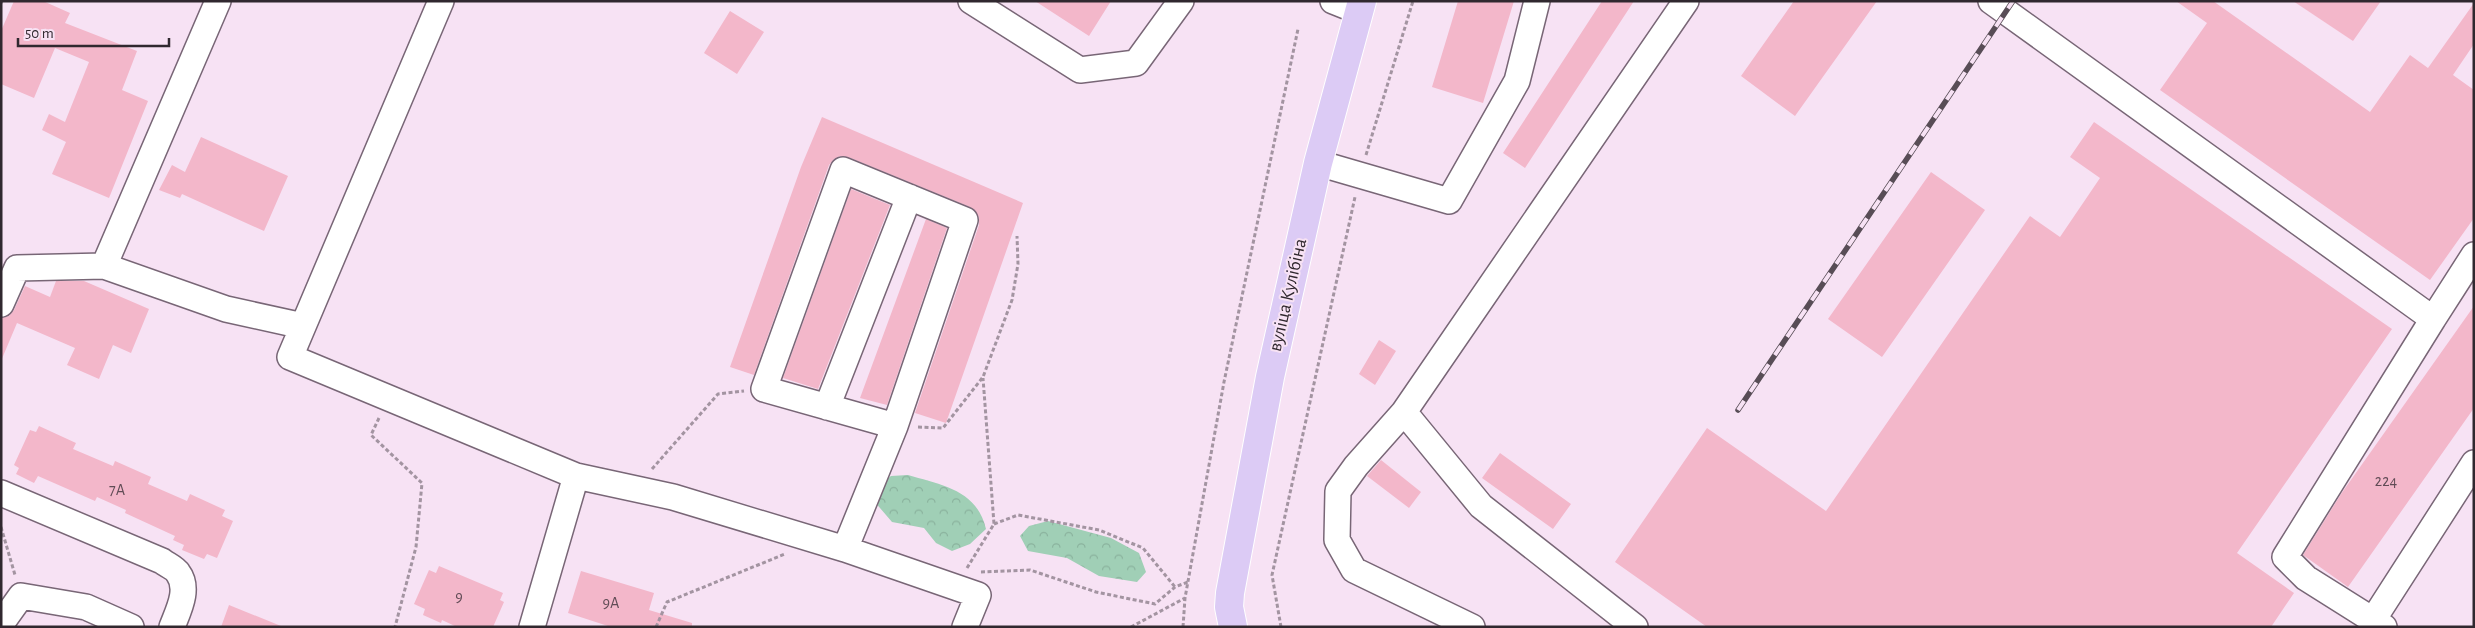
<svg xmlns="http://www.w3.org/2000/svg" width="2475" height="628" font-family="'Alegreya Sans',sans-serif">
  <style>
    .forest { fill: url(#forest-crowns) }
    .building { fill: #f3b7ca }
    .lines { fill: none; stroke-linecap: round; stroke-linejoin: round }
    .minor-casing { stroke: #786676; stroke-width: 28 }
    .major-casing { stroke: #fff; stroke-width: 30 }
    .path { stroke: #a394a1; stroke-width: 3; stroke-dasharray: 4 2.5; stroke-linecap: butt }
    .minor { stroke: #fff; stroke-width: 25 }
    .major { stroke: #dccbf5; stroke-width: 28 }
    .rail-casing { stroke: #584d56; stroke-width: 5.5 }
    .rail { stroke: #f7e2f4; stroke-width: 4; stroke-dasharray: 11; stroke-linecap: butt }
    .labels { text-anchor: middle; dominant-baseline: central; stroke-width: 4; stroke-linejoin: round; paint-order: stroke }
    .number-label { font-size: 16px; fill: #614c56 }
    .street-label { font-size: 19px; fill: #30282f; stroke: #f7e2f4 }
  </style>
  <defs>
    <pattern id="forest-crowns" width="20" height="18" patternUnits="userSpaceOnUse" patternTransform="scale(1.25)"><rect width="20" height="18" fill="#a0cfb6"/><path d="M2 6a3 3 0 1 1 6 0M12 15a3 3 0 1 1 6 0" fill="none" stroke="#8ab29d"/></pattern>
  </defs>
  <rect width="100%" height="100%" fill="#f7e2f4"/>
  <path class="forest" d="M908,475C942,485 977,490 986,529L970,544L952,551L936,543L924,528L892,522L874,501L876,487L891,476Z
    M1048,521L1111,538L1139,553L1146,572L1137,582L1099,576L1067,558L1028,551L1020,536L1029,526Z"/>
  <path class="building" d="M14,1H43L70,13L65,23L137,51L122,90L148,101L109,198L52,174L66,142L42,130L49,114L65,122L89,62L55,48L34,98L1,84V31Z
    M1035,1H1111L1089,36Z
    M1458,1H1514L1483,103L1432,87Z
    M1602,1H1634L1525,168L1503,153Z
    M1794,1H1877L1795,116L1741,76Z
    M2176,1H2213L2370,112L2410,55L2428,68L2474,3V44L2453,75L2474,90V218L2430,280L2160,90L2207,23Z
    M2293,1H2381L2353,41Z
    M730,11L764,32L737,74L704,53Z
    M822,117L1023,203L946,423L915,413L979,225V217L970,207L848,157L840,156L834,159L829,165L754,375L730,367L801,167Z
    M2094,122L2392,329L2237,553L2294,593L2271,627H1707L1615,562L1707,428L1826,511L2030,216L2060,237L2100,178L2070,157Z
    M201,137L288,176L264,231L182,194L180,198L159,190L172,165L185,172Z
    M1931,172L1985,210L1882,357L1828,319Z
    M851,189L890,205L818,389L783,378Z
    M926,219L947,228L887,405L860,398Z
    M56,281H84L149,309L131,353L113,345L99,379L67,365L75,348L17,323L1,361L2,318L9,316L14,310L25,286L50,297Z
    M2474,306V408L2348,587L2303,555L2341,494Z
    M1379,340L1396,351L1375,385L1359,374Z
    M39,426L76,443L73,449L113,466L115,461L151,477L148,484L187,501L190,494L225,510L222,516L233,521L217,558L207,554L204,559L182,550L184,545L173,540L175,536L125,513L126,510L97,497L95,501L38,476L34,483L16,474L19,468L14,465L30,430L36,432Z
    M1500,453L1571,504L1553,529L1482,478Z
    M1381,460L1421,492L1409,508L1367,476Z
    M439,566L503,593L500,600L504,602L493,627H457L442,620L441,623L423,615L425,609L414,604L429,570L436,573Z
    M581,571L654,593L649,610L692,623V627H611L568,613Z
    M229,605L281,626V627H221Z"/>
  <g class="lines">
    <defs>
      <path id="minor" d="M441,1L290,357L576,476L673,497L845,549L978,595L965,627
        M971,1L1080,70L1136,63L1181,1
        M1333,1L1358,11
        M1991,1L2433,319L2474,255
        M1318,163L1449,201L1517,81L1537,1
        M104,266L218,1
        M1,304L17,268L104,266L226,309L303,326
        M827,407L909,197
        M1404,412L1686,1
        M1,493L162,561C167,565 175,568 178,573C190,589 178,611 172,627
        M845,549L895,426L965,220L843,170L764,389L895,426
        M2373,620L2474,463
        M1,624L21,596L86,607L131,627
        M532,627L576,476
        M1472,627L1354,570L1337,540L1338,491L1356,466L1404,412L1481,506L1635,627
        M2384,627L2306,578L2285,557L2433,319"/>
      <path id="major" d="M1233,627L1229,607L1230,593L1270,377L1318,163L1362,1"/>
    </defs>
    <use href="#minor" class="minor-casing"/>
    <use href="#major" class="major-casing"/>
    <path class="path" d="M1,3L2,1
      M1366,155L1413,1
      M379,418L371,435L422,483L416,547L395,627
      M918,427L943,428L983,377L1012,300L1018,264L1017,236
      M652,469L718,394L744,391
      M994,524L1018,515L1099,530L1143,548L1175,587
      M1,527L15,575
      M967,568L994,524L983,378
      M981,572L1030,570L1096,592L1155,604L1175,587L1188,582
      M656,627L667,602L785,554
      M1131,627L1185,598
      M1183,627L1185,598L1224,382L1298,29
      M1281,627L1272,575L1355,197"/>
    <use href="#minor" class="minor"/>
    <use href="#major" class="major"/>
    <defs>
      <path id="rail" d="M1738,410L2013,1"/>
    </defs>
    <use href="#rail" class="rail-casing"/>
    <use href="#rail" class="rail"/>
  </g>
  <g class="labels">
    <g class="number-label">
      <text x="2386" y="481">224</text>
      <text x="117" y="490">7А</text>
      <text x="459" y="597">9</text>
      <text x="611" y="603">9А</text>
    </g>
    <g class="street-label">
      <text transform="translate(1288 295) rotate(-77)">вуліца Кулібіна</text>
    </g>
  </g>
  <rect width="2475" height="628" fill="none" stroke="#30282f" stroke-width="5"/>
  <path d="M18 38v8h151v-8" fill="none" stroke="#30282f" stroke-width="2.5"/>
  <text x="25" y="38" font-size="15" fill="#30282f" stroke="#f7e2f4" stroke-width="4" paint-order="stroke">50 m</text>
</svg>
